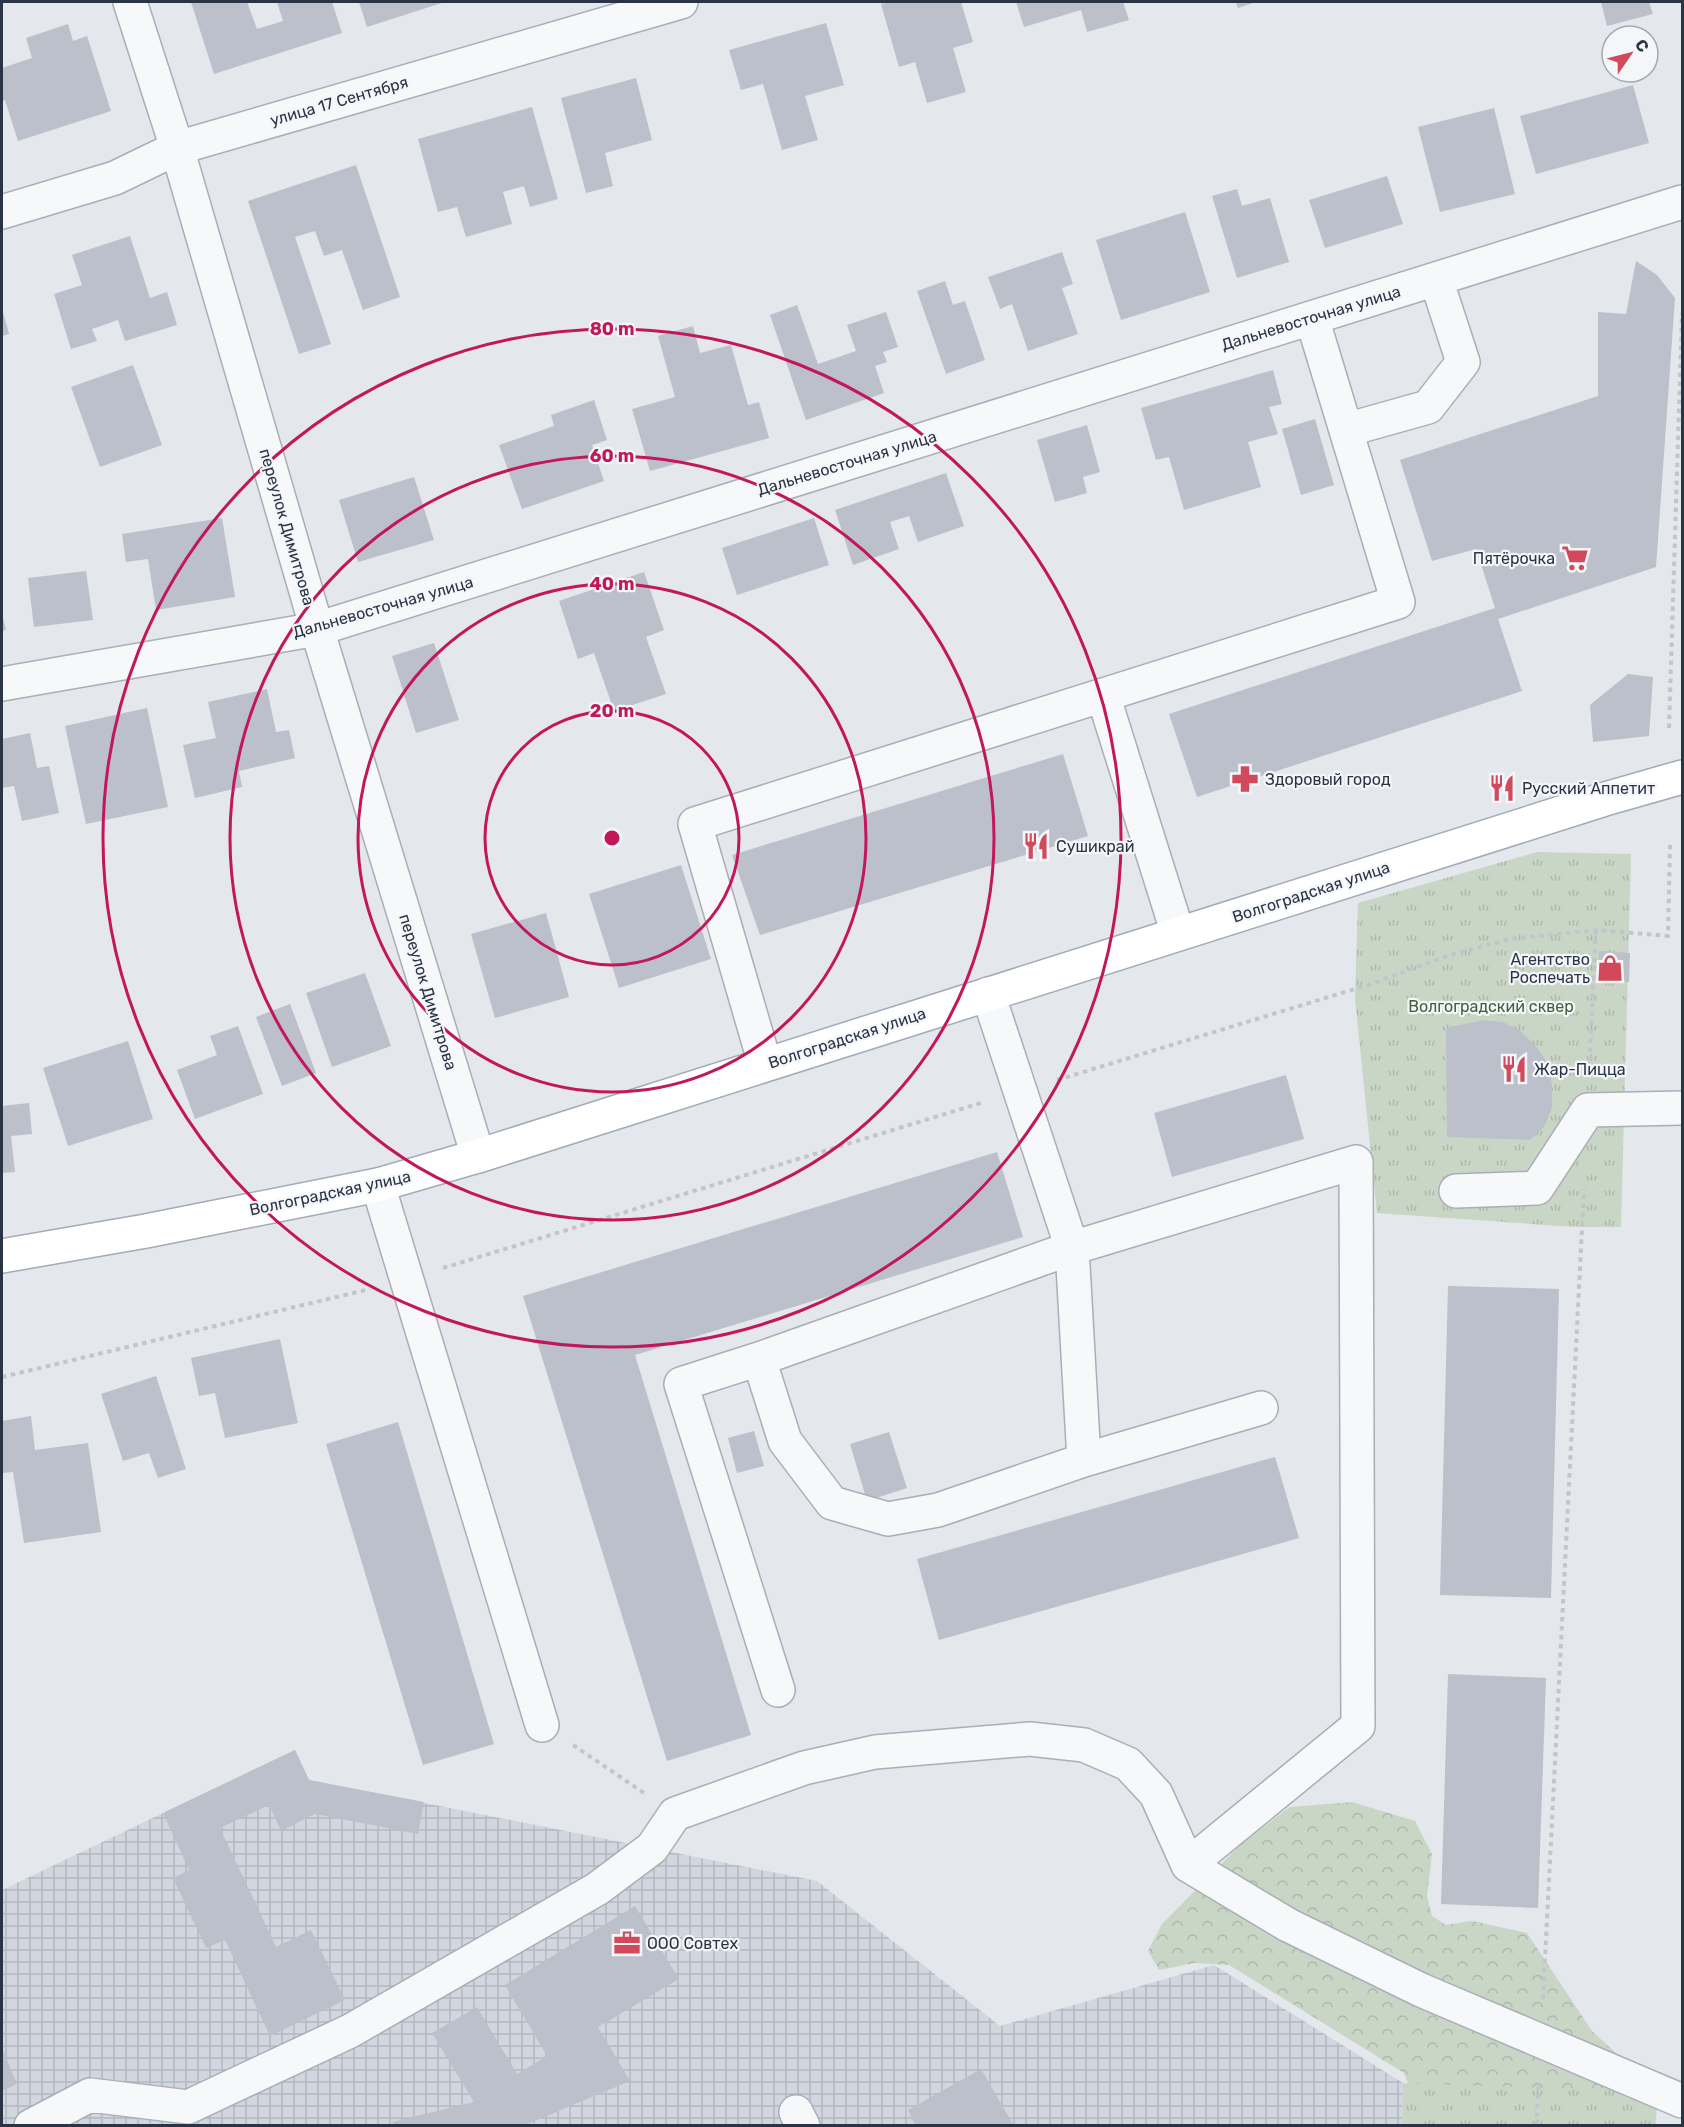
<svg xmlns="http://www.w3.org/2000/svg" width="1684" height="2127" font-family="Rubik,sans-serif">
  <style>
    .industrial { fill: url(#industrial-grid) }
    .forest { fill: url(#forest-crowns) }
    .park { fill: url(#park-tufts) }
    .building { fill: #bbc0ca }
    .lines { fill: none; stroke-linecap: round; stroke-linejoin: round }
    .minor-casing { stroke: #a9aeb7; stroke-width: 36 }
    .major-casing { stroke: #a3abb8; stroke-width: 36 }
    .path { stroke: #c2c5cb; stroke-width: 4; stroke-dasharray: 4.5 4.5; stroke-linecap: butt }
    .minor { stroke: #f7f8fa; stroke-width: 33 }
    .major { stroke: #fff; stroke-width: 33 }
    .ring { fill: none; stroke: #c2185b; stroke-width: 3 }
    .labels { text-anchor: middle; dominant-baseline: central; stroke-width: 4.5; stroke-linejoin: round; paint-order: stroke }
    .street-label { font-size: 16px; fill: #2b3445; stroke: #f4f6f9 }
    .poi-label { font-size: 16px; fill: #2b3445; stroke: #f4f6f9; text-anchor: start }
    .park-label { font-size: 16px; fill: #3f6138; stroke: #f4f6f9 }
    .centre { fill: #c2185b; stroke: #f4f6f9; stroke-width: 3 }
    .ring-label { font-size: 18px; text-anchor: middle; font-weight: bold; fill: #c2185b; stroke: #f4f6f9; stroke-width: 4.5; stroke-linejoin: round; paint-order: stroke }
  </style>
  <defs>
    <pattern id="industrial-grid" width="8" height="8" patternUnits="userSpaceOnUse" patternTransform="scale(1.5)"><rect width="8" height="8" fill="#d2d6de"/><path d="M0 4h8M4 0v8" fill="none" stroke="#b4b8c0"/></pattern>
    <pattern id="forest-crowns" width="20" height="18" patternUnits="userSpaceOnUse" patternTransform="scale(1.5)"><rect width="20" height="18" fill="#c9d6c5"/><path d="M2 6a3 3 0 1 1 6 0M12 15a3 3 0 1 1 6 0" fill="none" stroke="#adb8ab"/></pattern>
    <pattern id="park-tufts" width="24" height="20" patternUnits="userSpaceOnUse" patternTransform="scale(1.5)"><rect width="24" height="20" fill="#c9d6c5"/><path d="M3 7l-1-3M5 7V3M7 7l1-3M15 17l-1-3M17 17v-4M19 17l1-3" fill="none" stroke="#adb8ab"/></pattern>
  </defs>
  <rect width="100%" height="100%" fill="#e4e7ec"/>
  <path class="industrial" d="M295,1750L309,1780L817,1881L1000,2026L1214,1965L1403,2083L1402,2126H2V1890Z"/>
  <path class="forest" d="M1352,1802L1415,1821L1432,1854L1427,1896L1432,1916L1446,1925L1472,1921L1527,1933L1592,2031L1629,2065L1621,2125L1419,2111L1404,2073L1229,1965L1195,1963L1159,1970L1148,1951L1162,1924L1242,1843L1290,1807Z"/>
  <path class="park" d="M1537,852L1631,854L1621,1227H1575L1377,1213L1355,999L1358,903Z
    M1403,2083L1657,2092L1656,2125L1402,2126Z"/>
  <path class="building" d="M191,2H247L257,29L283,21L277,2H332L342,33L214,74Z
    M359,2H445L367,27Z
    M890,2H961L973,42L953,48L966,92L927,103L915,62L899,67L881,4Z
    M1016,2H1123L1129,20L1087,32L1081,10L1024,27Z
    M1236,2H1256L1238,8Z
    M1601,2H1649L1653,14L1607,26Z
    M826,23L844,85L805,96L818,140L782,150L763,84L741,90L729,50Z
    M68,24L73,41L87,36L111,111L18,141L5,100L2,102V68L32,58L26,38Z
    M636,78L652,140L605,153L613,186L586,193L561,98Z
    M1633,85L1649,143L1536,174L1520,116Z
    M532,107L558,199L530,207L524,186L503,192L512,224L466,237L457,207L438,212L418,139Z
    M1494,108L1515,194L1440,212L1418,127Z
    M356,165L400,297L363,310L342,250L324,256L315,231L295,237L331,344L299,354L248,201Z
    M1387,176L1403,224L1325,248L1309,200Z
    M1237,189L1242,206L1270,198L1289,262L1237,278L1212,196Z
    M1185,212L1210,292L1121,320L1096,240Z
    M130,236L150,298L167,292L177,325L125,341L118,320L92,329L97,341L71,349L54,294L82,285L72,255Z
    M1062,252L1073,284L1062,288L1078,334L1028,351L1012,304L1000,309L988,277Z
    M1636,261L1657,275L1675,298L1656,567L1498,619L1522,691L1197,797L1169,714L1495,608L1476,549L1432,561L1400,460L1598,396V312L1626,314Z
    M945,281L953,305L965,301L985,360L946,374L917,291Z
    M797,305L818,364L856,351L847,325L886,312L898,347L883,352L887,362L875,366L884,393L806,420L770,315Z
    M2,308L9,334L2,336Z
    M693,326L700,353L731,345L748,405L759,402L769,438L650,471L632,409L675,397L658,336Z
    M133,365L162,445L100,467L71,387Z
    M1273,370L1282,404L1269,407L1278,434L1248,442L1261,487L1184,510L1169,457L1156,460L1141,408Z
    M594,400L607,440L592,445L604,481L522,509L499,445L554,426L551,415Z
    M1315,419L1334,485L1301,495L1282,429Z
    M1087,425L1100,472L1083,477L1087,493L1055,502L1037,440Z
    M946,473L964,526L918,542L909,516L890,522L899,549L853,565L835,510Z
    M414,477L434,540L358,562L339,500Z
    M222,518L235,597L156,610L148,559L126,562L122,534Z
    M814,518L829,565L737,595L722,548Z
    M86,571L93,620L34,627L28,578Z
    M644,572L664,630L646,637L666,694L614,711L594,653L578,659L559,601Z
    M2,614L6,630L2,631Z
    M434,643L459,720L416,733L392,656Z
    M1628,674L1653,677L1649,736L1593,742L1590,705Z
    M267,689L276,732L289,730L295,758L239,771L242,787L195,798L183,745L216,738L208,702Z
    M147,708L168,807L86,824L65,726Z
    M30,733L37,768L49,766L59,813L22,821L14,786L2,788V739Z
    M1063,754L1088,836L760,935L732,855Z
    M681,865L711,959L619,988L589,894Z
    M546,913L569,997L495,1018L471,934Z
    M1599,951L1630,953L1629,982L1599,981Z
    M365,973L391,1046L332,1067L306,993Z
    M290,1004L316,1073L282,1086L256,1017Z
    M1484,1020L1503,1022L1519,1030L1535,1045L1548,1064L1552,1085V1108L1544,1127L1530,1140L1447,1137L1446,1028Z
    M238,1026L263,1094L195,1119L177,1070L217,1055L210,1036Z
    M128,1041L153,1119L68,1146L43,1068Z
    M1286,1075L1304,1139L1172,1177L1154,1113Z
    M29,1103L32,1134L11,1136L15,1172L2,1173V1106Z
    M997,1152L1023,1237L635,1355L751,1735L667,1761L523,1296Z
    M1448,1286L1559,1289L1551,1598L1440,1595Z
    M280,1339L298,1423L225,1438L215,1393L199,1396L191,1358Z
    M156,1376L186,1469L158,1478L149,1453L123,1461L101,1394Z
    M31,1416L35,1450L88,1443L101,1532L24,1543L13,1472L2,1473V1421Z
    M398,1422L494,1744L423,1765L326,1444Z
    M754,1431L764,1466L737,1473L728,1438Z
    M889,1432L907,1488L867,1501L850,1444Z
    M1275,1457L1299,1538L939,1640L917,1559Z
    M1448,1674L1546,1678L1538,1908L1441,1904Z
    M295,1750L309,1780L424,1802L418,1834L315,1814L281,1831L269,1805L220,1828L276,1947L311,1930L345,2000L270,2036L225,1940L206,1948L173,1878L189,1870L163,1813Z
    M635,1906L679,1979L598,2027L630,2081L523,2126H396L392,2122L474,2102L432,2033L477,2007L517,2074L547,2056L505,1985Z
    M2,2048L17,2084L2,2091Z
    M981,2069L1014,2126H916L908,2110Z"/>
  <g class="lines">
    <defs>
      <path id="minor" d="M130,2L177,148L317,629L478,1156
        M2,212L115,178L177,148L681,2
        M1346,430L1428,407L1463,362L1436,279
        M2,684L317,629L1682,202
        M1103,695L1178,934
        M988,994L1072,1248L1084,1460
        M765,1064L695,824L1398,602L1312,318
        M378,1185L542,1725
        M1456,1191L1537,1188L1588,1110L1682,1108
        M759,1359L785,1441L832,1503L888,1519L938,1510L1084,1460L1261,1408
        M778,1690L681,1384L759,1359L1072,1248L1356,1162L1358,1726L1188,1865
        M796,2112L803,2126
        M31,2126L90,2095L188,2107L350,2031L597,1889L652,1848L675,1814L804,1768L875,1752L1030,1739L1084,1745L1128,1764L1156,1794L1188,1865L1288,1925L1421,1990L1682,2101"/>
      <path id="major" d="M2,1256L146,1231L378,1185L478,1156L1605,799L1682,777"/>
    </defs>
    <use href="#minor" class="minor-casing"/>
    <use href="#major" class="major-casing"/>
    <path class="path" d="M1669,728L1682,313
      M1589,1070L1596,930
      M1057,1080L1368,985L1450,955L1510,939L1596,930L1668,936L1670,844
      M443,1268L984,1102
      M2,1377L370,1289
      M573,1745L644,1793
      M1543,1999L1584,1189
      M1536,2126L1539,2082"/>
    <use href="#minor" class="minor"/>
    <use href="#major" class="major"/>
  </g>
  <g class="ring">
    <circle cx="612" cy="838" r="127"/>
    <circle cx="612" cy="838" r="254"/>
    <circle cx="612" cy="838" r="382"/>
    <circle cx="612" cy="838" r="509"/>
  </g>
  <defs>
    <symbol id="supermarket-bare" viewBox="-9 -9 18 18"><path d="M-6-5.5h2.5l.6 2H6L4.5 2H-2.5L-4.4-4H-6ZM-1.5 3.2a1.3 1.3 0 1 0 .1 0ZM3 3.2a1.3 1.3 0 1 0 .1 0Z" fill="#d1495b" stroke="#f4f6f9" stroke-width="2.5" paint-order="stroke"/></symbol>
    <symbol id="pharmacy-bare" viewBox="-9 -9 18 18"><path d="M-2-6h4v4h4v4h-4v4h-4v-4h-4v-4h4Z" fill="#d1495b" stroke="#f4f6f9" stroke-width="2.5" paint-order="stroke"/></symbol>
    <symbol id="restaurant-bare" viewBox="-9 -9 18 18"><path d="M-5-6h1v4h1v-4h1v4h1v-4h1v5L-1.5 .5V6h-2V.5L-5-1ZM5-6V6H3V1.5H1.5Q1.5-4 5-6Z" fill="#d1495b" stroke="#f4f6f9" stroke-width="2.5" paint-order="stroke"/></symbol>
    <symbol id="shop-bare" viewBox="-9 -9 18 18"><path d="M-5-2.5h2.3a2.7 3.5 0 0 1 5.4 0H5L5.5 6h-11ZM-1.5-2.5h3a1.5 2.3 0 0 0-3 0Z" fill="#d1495b" stroke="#f4f6f9" stroke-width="2.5" paint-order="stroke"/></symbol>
    <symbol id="office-bare" viewBox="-9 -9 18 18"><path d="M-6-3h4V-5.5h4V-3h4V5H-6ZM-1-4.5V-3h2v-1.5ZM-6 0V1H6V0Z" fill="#d1495b" stroke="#f4f6f9" stroke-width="2.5" paint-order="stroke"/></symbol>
  </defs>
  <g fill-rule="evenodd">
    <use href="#supermarket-bare" x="1556" y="539" width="38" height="38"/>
    <use href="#pharmacy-bare" x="1226" y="760" width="38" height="38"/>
    <use href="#restaurant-bare" x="1483" y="769" width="38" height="38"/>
    <use href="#restaurant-bare" x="1017" y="827" width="38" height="38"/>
    <use href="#shop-bare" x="1591" y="949" width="38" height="38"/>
    <use href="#restaurant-bare" x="1495" y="1050" width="38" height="38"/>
    <use href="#office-bare" x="608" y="1924" width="38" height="38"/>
  </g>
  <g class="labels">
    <g class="street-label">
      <text transform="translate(339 101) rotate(-16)">улица 17 Сентября</text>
      <text transform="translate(1311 318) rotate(-17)">Дальневосточная улица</text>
      <text transform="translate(847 463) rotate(-17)">Дальневосточная улица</text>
      <text transform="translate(287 527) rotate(74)">переулок Димитрова</text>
      <text transform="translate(383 607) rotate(-16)">Дальневосточная улица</text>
      <text transform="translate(1311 892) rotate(-18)">Волгоградская улица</text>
      <text transform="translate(428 992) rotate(73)">переулок Димитрова</text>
      <text transform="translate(847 1038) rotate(-18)">Волгоградская улица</text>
      <text transform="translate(330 1193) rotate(-12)">Волгоградская улица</text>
    </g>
    <g class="poi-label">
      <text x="1555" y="558" text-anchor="end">Пятёрочка</text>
      <text x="1265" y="779">Здоровый город</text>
      <text x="1522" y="788">Русский Аппетит</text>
      <text x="1056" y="846">Сушикрай</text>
      <text x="1590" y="959" text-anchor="end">Агентство<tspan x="1590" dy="18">Роспечать</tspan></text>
      <text x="1534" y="1069">Жар-Пицца</text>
      <text x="647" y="1943">ООО Совтех</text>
    </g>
    <g class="park-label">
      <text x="1491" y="1006">Волгоградский сквер</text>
    </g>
  </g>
  <circle cx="612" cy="838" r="9" class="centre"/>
  <g class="ring-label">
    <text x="612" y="335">80 m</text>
    <text x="612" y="462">60 m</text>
    <text x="612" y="590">40 m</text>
    <text x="612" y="717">20 m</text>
  </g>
  <rect width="1684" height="2127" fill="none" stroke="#2b3445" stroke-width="6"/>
  <g transform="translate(1630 54) rotate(55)"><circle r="28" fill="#f4f6f9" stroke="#a4a8b1" stroke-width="1.5"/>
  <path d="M0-4.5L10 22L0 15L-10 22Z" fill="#d1495b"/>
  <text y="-9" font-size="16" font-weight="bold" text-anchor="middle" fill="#2b3445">С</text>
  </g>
</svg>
